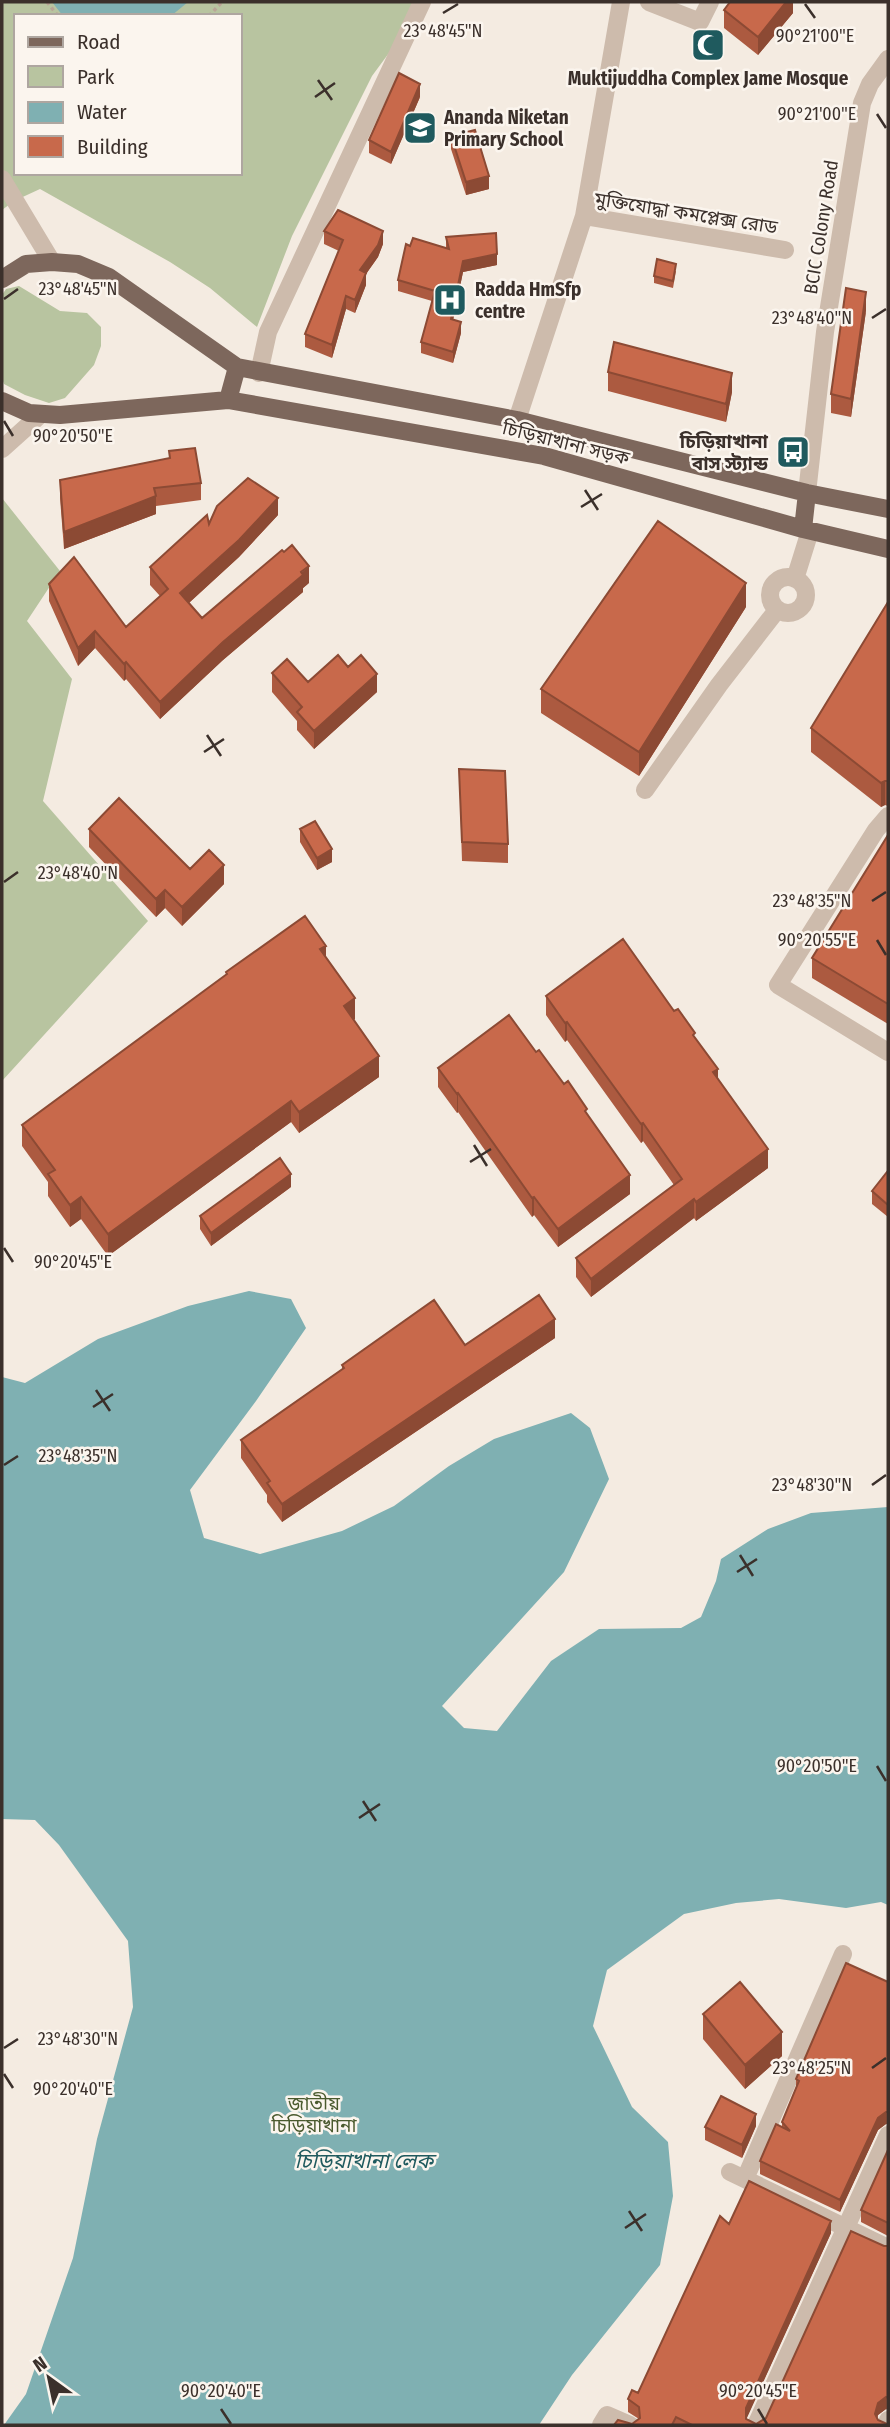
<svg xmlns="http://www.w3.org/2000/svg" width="890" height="2427" font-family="'Fira Sans Condensed','Noto Sans Bengali',sans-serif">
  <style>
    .green { fill: #b8c4a0; fill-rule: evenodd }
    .water { fill: #7fb0b2 }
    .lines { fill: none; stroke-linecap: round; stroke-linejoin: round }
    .path { stroke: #b9a596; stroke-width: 3.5; stroke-dasharray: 3.5 3.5; stroke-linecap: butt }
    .minor { stroke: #cdbbac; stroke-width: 18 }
    .major { stroke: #7d675c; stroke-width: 18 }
    .wall { fill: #ac5a40 }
    .shaded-wall { fill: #8c4a34 }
    .building { fill: #c8694b; stroke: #8c4a34; stroke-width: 2 }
    .ticks { fill: none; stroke: #3b302b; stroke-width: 2.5 }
    .labels { text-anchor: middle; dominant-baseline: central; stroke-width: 5; stroke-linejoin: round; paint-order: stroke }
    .poi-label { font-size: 19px; font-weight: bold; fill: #3b302b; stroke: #fbf5ee; text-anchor: start }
    .street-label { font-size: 19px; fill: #3b302b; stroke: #fbf5ee }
    .park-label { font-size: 19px; fill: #4a5a2e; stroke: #fbf5ee }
    .water-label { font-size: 21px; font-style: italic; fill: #1f5a5e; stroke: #fbf5ee }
    .ticks-label { font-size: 18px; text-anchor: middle; fill: #3b302b; stroke: #fbf5ee; stroke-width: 5; stroke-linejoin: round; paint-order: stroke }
  </style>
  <rect width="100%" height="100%" fill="#f4ebe1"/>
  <path class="green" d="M2,2H413L400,38L372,76L292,236L257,327L210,288L170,262L40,189L14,201L2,210ZM16,16H240V173H16Z
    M19,286L60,311L87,313L101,327V346L94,365L65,398L49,403L25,395L4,384L2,378V295L6,289Z
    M2,498L60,571L27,621L72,679L43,801L148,921L2,1081Z"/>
  <path class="water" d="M52,2H188L171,16H63Z
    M249,1291L291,1299L306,1328L256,1401L190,1490L204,1538L260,1554L342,1531L394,1506L449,1466L494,1439L571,1413L590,1428L609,1479L564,1572L442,1706L464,1728L497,1731L551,1661L599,1629L681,1628L701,1617L716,1581L721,1559L768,1529L811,1513L888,1507V1905L881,1902L846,1908L779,1899L736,1903L684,1914L607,1970L593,2026L632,2107L668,2142L673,2196L660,2265L572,2375L539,2425H4L26,2394L73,2258L97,2139L133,2007L128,1941L59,1845L35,1820L2,1819V1377L25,1383L98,1339L188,1306Z"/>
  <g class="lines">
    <path class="path" d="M47,2L58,16
      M209,16L222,2"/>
    <path class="minor" d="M649,2L700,22L710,2
      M2,179L52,262
      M584,216L621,2
      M259,373L268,332L422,2
      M517,420L584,216L785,250
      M2,449L41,414
      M807,493L825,332L862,103L870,84L888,59
      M770 595a18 18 0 1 1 36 0a18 18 0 1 1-36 0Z
      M795,579L810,531
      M645,790L719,685L777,610
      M888,816L876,830L778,985L888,1052
      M730,2172L888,2248
      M745,2179L843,1954
      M601,2425L607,2415L630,2425
      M756,2425L888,2135
      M886,2425L888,2420"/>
    <path class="major" d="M2,279L26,264L52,262L78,264L109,277L237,367L517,420L807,493L888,509
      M228,400L237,367
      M2,401L29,413L60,415L228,400L544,456L803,529L888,549
      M803,529L807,493"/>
  </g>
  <path class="wall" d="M793,2V13L758,55L724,28V10Z
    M420,97L391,164L369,153V140Z
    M451,136L489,189L466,195L451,149Z
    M324,231L383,244L378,257L366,274V285L355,313L346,309L332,358L305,347V334L339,251L324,244Z
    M446,237L497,265L463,272L453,320L461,333L453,363L421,353V342L432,301L398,291V280L410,246L446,248Z
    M676,271L673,288L654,283V276Z
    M866,311L851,417L831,413V394Z
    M608,372L732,392L726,422L608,391Z
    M169,451L201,483V500L156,506V514L64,549L60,498V480L169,458Z
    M278,515L239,557L189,603L202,618L309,583L303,588V592L223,660L160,719L126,679L124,681L95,648L78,666L49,601V584L126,627L160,596L150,585V567L209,524Z
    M888,602V806L885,805L881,807L811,752V728Z
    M746,607L639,776L541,713V689Z
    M272,673L308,682L377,692L314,749L297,730V721L272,692Z
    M459,769L508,844V863L462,861Z
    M89,829L190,869L224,884L182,926L165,908L156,917L89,847Z
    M300,829L332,862L317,870L300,842Z
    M888,835V1024L812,978V958Z
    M326,957L355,1019L353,1020L379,1077L299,1133L291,1122L108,1256L81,1219L70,1227L48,1196V1182L22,1146V1125L226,975V972Z
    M546,996L674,1011L695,1037L768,1168L696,1221L694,1218L591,1297L576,1277V1258L674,1185L643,1141L641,1143L567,1040L565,1042L546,1015Z
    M536,1052L564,1084L587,1114L630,1194L558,1247L534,1215L532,1217L458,1112L457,1113L438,1087V1068Z
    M888,1173V1217L872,1204V1191Z
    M291,1187L211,1246L200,1229V1216Z
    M555,1338L282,1522L267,1502V1495L241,1458V1440L342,1369V1365L465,1345Z
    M888,1982V2124H886L878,2130L840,2212L760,2174V2161L782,2127V2122L796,2089V2079Z
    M703,2014L782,2056L745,2089L703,2039Z
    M756,2126L742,2158L705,2140V2127Z
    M888,2150V2236L861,2222V2210Z
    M729,2224L831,2233L746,2419L756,2424L766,2418L884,2246H888V2410L886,2409L878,2415L877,2419L878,2420L888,2425H614L632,2424L639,2419L628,2412V2399L638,2393Z"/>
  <path class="shaded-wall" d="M786,2H793V13L758,55V37Z
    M420,84V97L391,164V152Z
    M489,176V189L466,195V182Z
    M383,231V244L378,257L366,274V285L355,313V300L360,270Z
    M497,254V265L463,272L451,330V319L463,261Z
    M866,292V311L851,417V399Z
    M346,296V309L332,358V345Z
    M461,322V333L453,363V352Z
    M732,373V392L726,422V404Z
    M156,496V514L64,549V532Z
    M278,498V515L239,557L180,611V593Z
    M309,566V583L303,588V592L223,660L160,719V702L223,642Z
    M746,583V607L639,776V752Z
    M95,631V648L78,666V648Z
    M126,662V679L124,681V664Z
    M377,674V692L314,749V731Z
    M885,781V805L881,807V783Z
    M332,849V862L317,870V858Z
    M224,865V884L182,926V907Z
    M165,890V908L156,917V899Z
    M326,946V967L320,949Z
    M355,998V1019L344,1027V1006Z
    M567,1022V1040L565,1042V1023Z
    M379,1056V1077L299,1133V1112Z
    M718,1069V1087L713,1072Z
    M458,1093V1112L457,1113V1094Z
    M291,1101V1122L108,1256V1234Z
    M643,1123V1141L641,1143V1124Z
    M768,1149V1168L696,1221V1202Z
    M291,1174V1187L211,1246V1233Z
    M630,1175V1194L558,1247V1229Z
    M81,1197V1219L70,1227V1205Z
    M534,1197V1215L532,1217V1198Z
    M694,1199V1218L591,1297V1279Z
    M555,1319V1338L282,1522V1504Z
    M782,2032V2056L745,2089V2065Z
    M886,2112V2124L878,2130L840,2212V2200L878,2118Z
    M756,2114V2126L742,2158V2145Z
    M831,2221V2233L746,2420V2408Z
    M886,2397V2409L878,2415L875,2425V2414L878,2403Z"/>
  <path class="building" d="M730,2H786L758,37L724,10Z
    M399,73L420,84L391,152L369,140Z
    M475,130L489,176L466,182L451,136Z
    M338,210L383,231L378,245L360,270L366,273L355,300L346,296L332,345L305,334L343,240L324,231Z
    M496,233L497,254L463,261L451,319L461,322L453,352L421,342L435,291L398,280L406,244L410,246L413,238L449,249L446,237Z
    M657,259L676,264L673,281L654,276Z
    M846,288L866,292L851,399L831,394Z
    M614,342L732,373L726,404L608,372Z
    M195,448L201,483L154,488L156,496L64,532L60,480L170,458L169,451Z
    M248,478L278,498L239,540L180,593L202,618L282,550L284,552L292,545L309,566L301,572L303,575L223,642L160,702L126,662L124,664L95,631L78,648L49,584L74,557L126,627L168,589L150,567L207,515L209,524L217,506Z
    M658,521L746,583L639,752L541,689Z
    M888,602V781H885L881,783L811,728Z
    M338,655L348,667L361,655L377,674L314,731L297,712L302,707L272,673L287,659L308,682Z
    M459,769L505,771L508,844L462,842Z
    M119,798L190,869L209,850L224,865L182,907L165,890L156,899L89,829Z
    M315,821L332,849L317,858L300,829Z
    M888,835V1004L812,958Z
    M305,916L326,946L320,949L355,998L344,1006L379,1056L299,1112L291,1101L108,1234L81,1197L70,1205L48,1174L55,1170L22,1125L227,974L226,972Z
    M623,939L674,1011L678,1009L695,1033L693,1035L718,1069L713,1072L768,1149L696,1202L694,1199L591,1279L576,1258L682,1179L643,1123L641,1124L567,1022L565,1023L546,996Z
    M509,1015L536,1052L539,1050L564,1084L568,1081L587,1109L585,1111L630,1175L558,1229L534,1197L532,1198L458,1093L457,1094L438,1068Z
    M280,1158L291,1174L211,1233L200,1216Z
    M887,1172L888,1173V1205L872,1191Z
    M539,1295L555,1319L282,1504L267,1483L270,1481L241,1440L344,1368L342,1365L434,1300L465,1345Z
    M846,1963L888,1982V2112H886L878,2118L840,2200L760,2161L776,2124L790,2131L782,2122L799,2081L796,2079Z
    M740,1982L782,2032L745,2065L703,2014Z
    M721,2096L756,2114L742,2145L705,2127Z
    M888,2150V2223L861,2210Z
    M749,2181L831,2221L746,2408V2419L756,2424L766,2418L851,2231L884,2246H888V2398L886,2397L878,2403L875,2414L878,2420L887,2424H888V2425H692L676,2417L672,2425H614L618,2420L632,2424L640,2418L639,2407L628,2399L632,2390L638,2393L720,2216L729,2224Z"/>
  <path class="ticks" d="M805,4L815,18M443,13L458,4M318,80L332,100M315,97L335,83M877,114L886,128M4,299L18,289M872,318L886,309M4,421L13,436M585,490L598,510M581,507L602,494M207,735L221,756M204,752L224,739M4,882L18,872M872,901L886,892M877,940L886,955M474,1145L487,1166M470,1162L491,1149M4,1248L13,1262M96,1390L110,1411M93,1407L113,1394M4,1465L18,1456M872,1485L886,1475M740,1555L753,1576M737,1572L757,1559M877,1766L886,1781M363,1801L376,1821M359,1818L380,1804M4,2048L18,2039M872,2068L886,2058M4,2074L13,2088M629,2211L642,2231M625,2228L646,2214M221,2409L231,2424M758,2409L767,2424"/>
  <defs>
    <symbol id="mosque-square" viewBox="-11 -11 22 22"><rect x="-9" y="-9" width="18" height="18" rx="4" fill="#1f5a5e" stroke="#fbf5ee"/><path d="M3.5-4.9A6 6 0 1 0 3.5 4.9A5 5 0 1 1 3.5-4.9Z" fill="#fff"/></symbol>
    <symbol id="school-square" viewBox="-11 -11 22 22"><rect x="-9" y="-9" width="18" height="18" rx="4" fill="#1f5a5e" stroke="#fbf5ee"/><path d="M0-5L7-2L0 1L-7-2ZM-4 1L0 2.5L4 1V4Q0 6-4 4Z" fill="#fff"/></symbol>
    <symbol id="hospital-square" viewBox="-11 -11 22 22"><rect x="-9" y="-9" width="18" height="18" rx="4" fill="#1f5a5e" stroke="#fbf5ee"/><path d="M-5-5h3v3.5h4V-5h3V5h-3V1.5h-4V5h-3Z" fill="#fff"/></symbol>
    <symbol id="bus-square" viewBox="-11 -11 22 22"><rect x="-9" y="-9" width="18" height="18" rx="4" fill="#1f5a5e" stroke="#fbf5ee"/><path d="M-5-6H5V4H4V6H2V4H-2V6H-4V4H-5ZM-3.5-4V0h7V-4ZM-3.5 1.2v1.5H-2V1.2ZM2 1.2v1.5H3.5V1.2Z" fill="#fff"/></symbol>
  </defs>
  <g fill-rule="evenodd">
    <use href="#mosque-square" x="689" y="26" width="38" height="38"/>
    <use href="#school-square" x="401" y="109" width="38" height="38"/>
    <use href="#hospital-square" x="431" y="281" width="38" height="38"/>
    <use href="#bus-square" x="774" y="433" width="38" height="38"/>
  </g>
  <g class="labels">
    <g class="poi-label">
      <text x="708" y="78" text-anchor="middle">Muktijuddha Complex Jame Mosque</text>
      <text x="444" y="117">Ananda Niketan<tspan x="444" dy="22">Primary School</tspan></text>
      <text x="475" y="289">Radda HmSfp<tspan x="475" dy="22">centre</tspan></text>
      <text x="768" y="441" text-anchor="end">চিড়িয়াখানা<tspan x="768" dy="22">বাস স্ট্যান্ড</tspan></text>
    </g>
    <g class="street-label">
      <text transform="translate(686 213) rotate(9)">মুক্তিযোদ্ধা কমপ্লেক্স রোড</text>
      <text transform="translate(821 227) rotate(-81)">BCIC Colony Road</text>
      <text transform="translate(566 443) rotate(14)">চিড়িয়াখানা সড়ক</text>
    </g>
    <g class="park-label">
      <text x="314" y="2103">জাতীয়<tspan x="314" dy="22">চিড়িয়াখানা</tspan></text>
    </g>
    <g class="water-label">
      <text x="364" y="2161">চিড়িয়াখানা লেক</text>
    </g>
  </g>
  <g class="ticks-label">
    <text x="443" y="37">23°48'45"N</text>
    <text x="815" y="42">90°21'00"E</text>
    <text x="817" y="120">90°21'00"E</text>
    <text x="78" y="295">23°48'45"N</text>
    <text x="812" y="324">23°48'40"N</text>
    <text x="73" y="442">90°20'50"E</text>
    <text x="78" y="879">23°48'40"N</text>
    <text x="812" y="907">23°48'35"N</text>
    <text x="817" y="946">90°20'55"E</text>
    <text x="73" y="1268">90°20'45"E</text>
    <text x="78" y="1462">23°48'35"N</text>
    <text x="812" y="1491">23°48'30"N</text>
    <text x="817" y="1772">90°20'50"E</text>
    <text x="78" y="2045">23°48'30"N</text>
    <text x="812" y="2074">23°48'25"N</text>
    <text x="73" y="2095">90°20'40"E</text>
    <text x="221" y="2397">90°20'40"E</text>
    <text x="758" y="2397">90°20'45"E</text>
  </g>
  <rect width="890" height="2427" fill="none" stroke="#3b302b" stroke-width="7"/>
  <rect x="14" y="14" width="228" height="161" fill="#fbf5ee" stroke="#aea6a0" stroke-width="2"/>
  <rect x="28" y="37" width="35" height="10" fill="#7d675c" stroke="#aea6a0" stroke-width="2"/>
  <text x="77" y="49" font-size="21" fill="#3b302b">Road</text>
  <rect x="28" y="66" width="35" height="21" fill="#b8c4a0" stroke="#aea6a0" stroke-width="2"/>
  <text x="77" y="84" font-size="21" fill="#3b302b">Park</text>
  <rect x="28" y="102" width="35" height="21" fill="#7fb0b2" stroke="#aea6a0" stroke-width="2"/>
  <text x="77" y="119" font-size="21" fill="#3b302b">Water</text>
  <rect x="28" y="136" width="35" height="21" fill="#c8694b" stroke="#aea6a0" stroke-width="2"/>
  <text x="77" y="154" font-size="21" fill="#3b302b">Building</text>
  <g transform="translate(49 2378) rotate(327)" stroke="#fbf5ee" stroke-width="5" paint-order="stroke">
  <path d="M0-5L12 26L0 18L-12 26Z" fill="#3b302b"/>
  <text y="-10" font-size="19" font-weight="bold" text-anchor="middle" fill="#3b302b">N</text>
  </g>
</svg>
